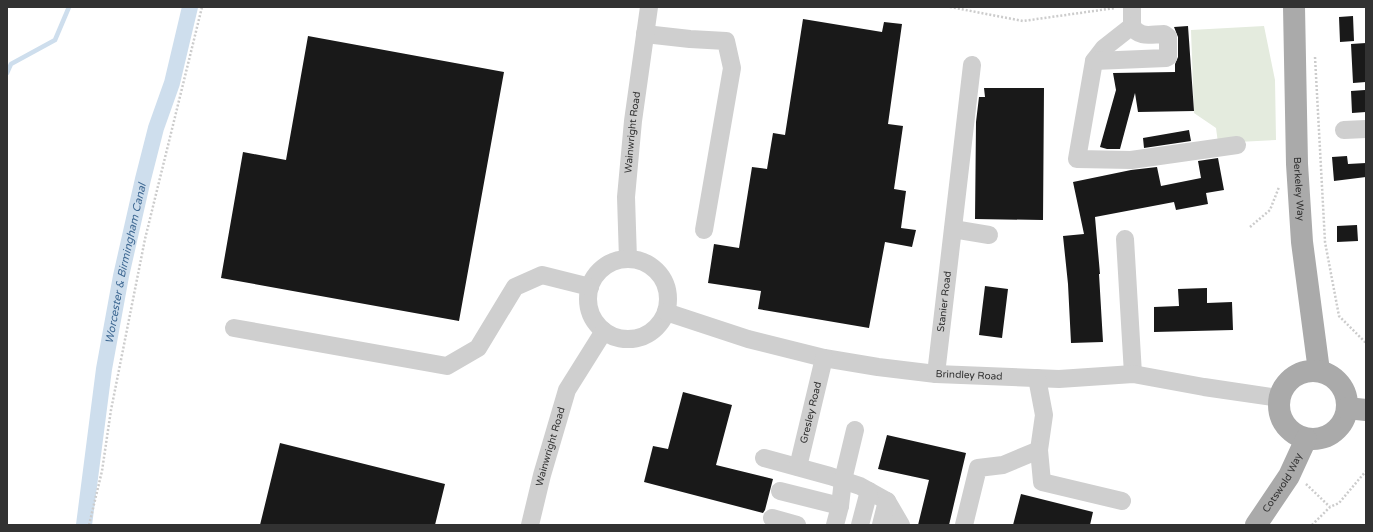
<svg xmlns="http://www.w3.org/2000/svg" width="1373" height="532" font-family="'Varela Round',sans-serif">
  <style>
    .green { fill: #e4ebde }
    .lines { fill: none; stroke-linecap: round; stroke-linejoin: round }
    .stream { stroke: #cedeed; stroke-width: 4.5 }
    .canal { stroke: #cedeed; stroke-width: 16 }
    .building { fill: #191919 }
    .path { stroke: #ccc; stroke-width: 2.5; stroke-dasharray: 2 2; stroke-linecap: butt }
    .minor { stroke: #cfcfcf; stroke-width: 18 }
    .major { stroke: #aaa; stroke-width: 22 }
    .labels { text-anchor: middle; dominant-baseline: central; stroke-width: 4; stroke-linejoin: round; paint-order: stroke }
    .street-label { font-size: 10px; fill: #323232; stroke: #fff }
    .water-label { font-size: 11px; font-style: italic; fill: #406a94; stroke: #fff }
  </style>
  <rect width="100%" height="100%" fill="#fff"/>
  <path class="green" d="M1264,26L1275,80L1276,140L1218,143L1216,128L1194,113L1191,30Z"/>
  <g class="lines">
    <path class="stream" d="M7,73L11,64L55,40L69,7"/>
    <path class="canal" id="s1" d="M84,525L104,369L121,276L143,179L156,128L172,83L190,7"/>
  </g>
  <path class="building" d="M1353,16L1354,41L1340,42L1339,17Z
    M803,19L882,32L884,22L902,24L888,124L903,126L894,189L906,191L901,228L916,230L912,247L885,242L869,328L758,309L761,291L708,283L714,244L739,248L752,167L767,169L773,133L785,135Z
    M1188,26L1194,111L1138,112L1135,93L1120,149H1107L1100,147L1116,90L1113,73L1175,72V64L1178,57V37L1174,27Z
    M308,36L504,72L459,321L221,278L243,152L286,160Z
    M1366,43V82L1353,83L1351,44Z
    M984,88H1044L1043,220L975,219L976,122L979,97H985Z
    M1365,90L1366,112L1352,113L1351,91Z
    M1189,130L1191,141L1144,148L1143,138Z
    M1347,156L1348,164L1366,163V177L1334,181L1332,157Z
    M1218,158L1224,190L1206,193L1208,204L1176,210L1174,202L1095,217L1100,274H1099L1103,342L1071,343L1068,284L1063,236L1084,234L1073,182L1131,170L1157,167L1161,186L1201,178L1198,161Z
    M1357,225L1358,241L1337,242V226Z
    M985,286L1008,289L1002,338L979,335Z
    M1207,288V303L1232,302L1233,330L1154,332V307L1179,306L1178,289Z
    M683,392L732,405L716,465L773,479L765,510L763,513L644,482L653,446L668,449Z
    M887,435L966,453L949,525H918L929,480L878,469Z
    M280,443L445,484L435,525H260Z
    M1021,494L1093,512L1090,525H1013Z"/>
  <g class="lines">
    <path class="path" d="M950,7L1023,21L1115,8
      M1315,57L1325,242L1339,316L1366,343
      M1250,227L1270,210L1279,187
      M1306,484L1330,507
      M89,525L102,471L111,410L145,239L202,7
      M1312,525L1330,507L1339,503L1366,471"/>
    <g class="minor">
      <path d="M1132,7V26L1104,48L1094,61L1077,159L1131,160L1237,145"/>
      <path d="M645,34L690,39L726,41L732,68L704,230"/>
      <path d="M1094,61L1166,58L1168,57V37L1164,34C1151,34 1140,39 1132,26"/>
      <path d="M1344,130L1366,129"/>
      <path d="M953,229L989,235"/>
      <path d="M1125,239L1133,374"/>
      <path id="s2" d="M628,259L626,197L633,121L649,7"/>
      <circle cx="628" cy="299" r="40"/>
      <path id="s3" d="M666,312L748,339L824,358L878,367L936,374L1059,379L1133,374L1204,387L1279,398"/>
      <path d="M234,328L447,366L478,348L515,287L542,275L590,287"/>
      <path id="s4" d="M936,374L972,65"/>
      <path d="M1037,378L1044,415L1039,450L1042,482L1122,501"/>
      <path d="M764,458L830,476L860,486L887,501L901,525"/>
      <path id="s5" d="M798,467L824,358"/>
      <path d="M780,491L840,506"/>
      <path d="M772,518L797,525"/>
      <path id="s6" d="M530,525L542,475L567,390L604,331"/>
      <path d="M835,525L840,506L843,480L855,430"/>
      <path d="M860,525L869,491"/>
      <path d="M881,525L887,501"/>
      <path d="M964,525L978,468L1003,465L1039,450"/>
    </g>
    <g class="major">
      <path id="s7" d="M1294,7L1297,164L1302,242L1319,371"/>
      <circle cx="1313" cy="405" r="34"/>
      <path d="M1347,408L1366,410"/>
      <path id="s8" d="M1256,525L1289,476L1306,439"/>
    </g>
  </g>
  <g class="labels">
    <g class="street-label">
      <text stroke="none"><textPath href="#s2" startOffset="127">Wainwright Road</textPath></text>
      <text stroke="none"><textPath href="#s7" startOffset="182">Berkeley Way</textPath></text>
      <text stroke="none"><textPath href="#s4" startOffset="73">Stanier Road</textPath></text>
      <text stroke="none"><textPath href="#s3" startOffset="311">Brindley Road</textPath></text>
      <text stroke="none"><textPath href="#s5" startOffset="56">Gresley Road</textPath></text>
      <text stroke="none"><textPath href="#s6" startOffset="81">Wainwright Road</textPath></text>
      <text stroke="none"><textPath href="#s8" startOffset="50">Cotswold Way</textPath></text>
    </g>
    <g class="water-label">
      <text stroke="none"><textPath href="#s1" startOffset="265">Worcester &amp; Birmingham Canal</textPath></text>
    </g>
  </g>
  <rect width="1373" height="532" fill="none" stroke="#323232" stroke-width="16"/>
</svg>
